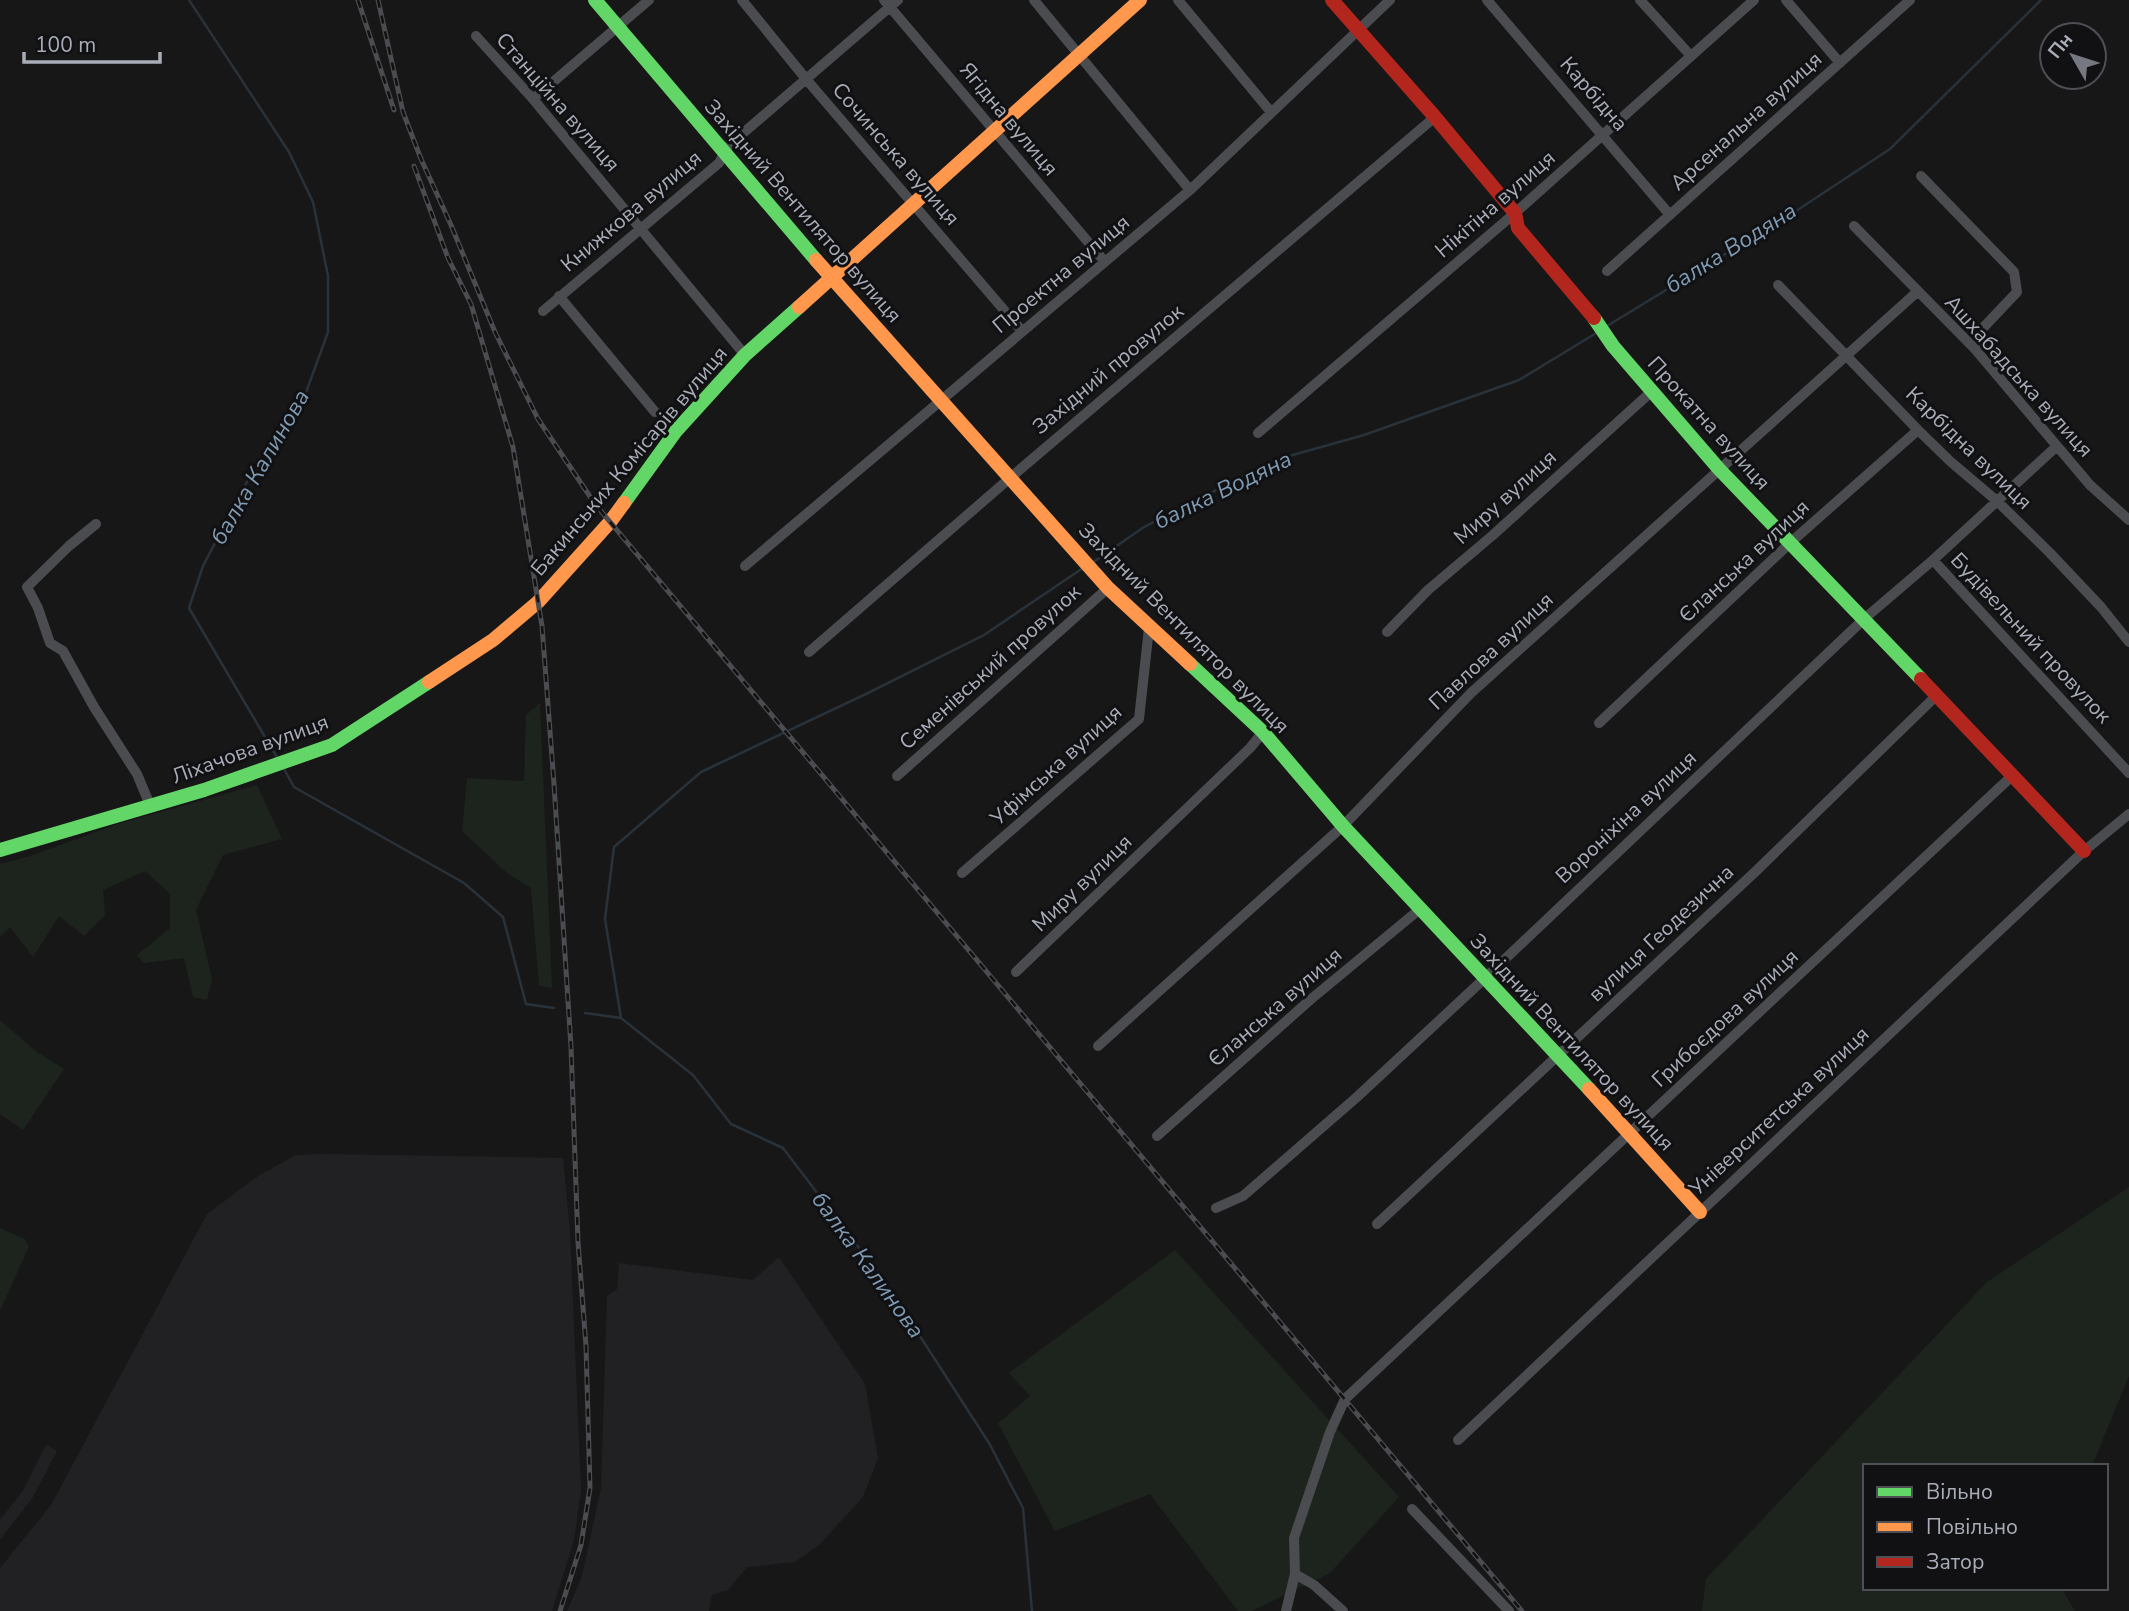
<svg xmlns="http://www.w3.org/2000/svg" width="2129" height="1611" font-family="'Nunito Sans',sans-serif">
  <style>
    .built { fill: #212123 }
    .green { fill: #1d241e }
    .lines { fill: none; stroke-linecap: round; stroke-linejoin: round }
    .stream { stroke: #2a3239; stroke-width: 2.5 }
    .street { stroke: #4b4c50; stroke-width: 10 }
    .fast { stroke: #63d668; stroke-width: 14 }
    .slow { stroke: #ff974d; stroke-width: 14 }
    .jam { stroke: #b3261e; stroke-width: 14 }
    .rail-casing { stroke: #4b4c4f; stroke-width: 5 }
    .rail { stroke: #111113; stroke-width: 2.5; stroke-dasharray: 8; stroke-linecap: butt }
    .labels { text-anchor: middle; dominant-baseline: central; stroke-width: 6; stroke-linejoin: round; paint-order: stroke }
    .street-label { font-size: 21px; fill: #a8adb8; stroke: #111113 }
    .water-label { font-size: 23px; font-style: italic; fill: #7f9bb3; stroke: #111113 }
  </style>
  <rect width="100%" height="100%" fill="#171717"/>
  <path class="built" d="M323,1154L563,1158L570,1231L581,1490L574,1540L552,1611H0V1568L51,1505L207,1214L258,1176L296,1155Z
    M779,1257L865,1384L878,1458L863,1497L819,1545L795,1562L747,1567L728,1590L712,1595L709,1611H567L582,1576L601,1488L607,1296L617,1289L619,1263L753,1280Z
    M46,1445L57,1451L33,1497L0,1540V1520L24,1489Z"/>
  <path class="green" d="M540,703L552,988L539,986L531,888L507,873L462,831L467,778L524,781L526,715Z
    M257,785L282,839L223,855L196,910L212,979L207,1000L193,997L184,958L144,963L137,955L170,928V894L145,871L103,890L105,915L84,936L59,916L33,957L10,927L0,937V864L27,857L121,823Z
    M0,1020L37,1052L64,1069L23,1130L0,1114Z
    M2129,1187V1376L2092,1466H1865V1588H2061L2075,1611H1702L1706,1579L1987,1282Z
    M0,1228L25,1239L29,1246L0,1311Z
    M1175,1250L1399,1497L1330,1573L1252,1611H1238L1150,1494L1055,1531L998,1423L1030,1396L1009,1373Z"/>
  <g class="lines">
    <path class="stream" d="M189,0L289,152L313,202L328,276V332L304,398L248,480L203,566L189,608L278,759
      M1607,326L1799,209L1890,149L2041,0
      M1092,563L1144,527L1275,460L1364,435L1519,380L1598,332
      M283,767L294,787L464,883L503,917L526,1004L554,1008
      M585,1013L621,1018L693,1075L731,1124L783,1148L885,1282L989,1443L1023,1508L1032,1611
      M621,1018L605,919L614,847L701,772L868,693L984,635L1083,568"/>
    <path class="street" d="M742,0L806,79L1022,331
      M884,0L1105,262
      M1034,0L1190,190
      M1178,0L1271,112
      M1487,0L1670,215
      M1640,0L1691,56
      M1786,0L1840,63
      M476,36L533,99L745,355
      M533,99L649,0
      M1921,176L2014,272L2017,292L1982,329L1975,349
      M1854,226L1975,349L2090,485L2129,520
      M1607,271L1910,0
      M1778,285L1918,430L1951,462L1997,501L2050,553L2101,607L2129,642
      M559,296L655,412
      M543,311L719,163L728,146L898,0
      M1258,433L1515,213L1754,0
      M96,524L69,546L27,587L38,608L50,643L63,651L94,707L137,774L150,805
      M1933,560L2129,773
      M745,566L1190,190L1390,0
      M1387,632L1428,590L1493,535L1651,392
      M809,652L1010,478L1435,117
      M1599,723L1790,543L1918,430
      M897,776L1108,588
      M962,873L1139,719L1149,628
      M1016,972L1250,748L1263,732
      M1098,1046L1343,826L1471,693L1917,292
      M1157,1136L1310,1000L1420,909
      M1216,1208L1243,1196L1357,1097L1485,978L1864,619L1933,560L2057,446
      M1377,1224L1755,872L1937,695
      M1458,1440L2084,851L2129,814
      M1412,1509L1509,1611
      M1295,1574L1314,1585L1343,1611
      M1286,1611L1295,1574L1294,1538L1330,1432L1345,1399L2013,775"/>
    <path class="fast" d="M595,0L816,260
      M1594,318L1613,346L1719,469L1921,679
      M624,503L676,431L745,355L799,307
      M1190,664L1263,732L1343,826L1589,1089
      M0,850L204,790L332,745L429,682"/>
    <path class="slow" d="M816,260L1108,588L1190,664
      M799,307L1140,0
      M429,682L493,640L538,602L610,522L624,503
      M1589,1089L1700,1212"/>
    <path class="jam" d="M1332,0L1435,117L1515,213L1518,228L1594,318
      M1921,679L2084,851"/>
    <defs>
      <path id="rail" d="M358,0L394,110
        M378,0L403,112L421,159L451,225L495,332L538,419L595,504L1522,1611
        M414,166L448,258L471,304L513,447L542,626L554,784L571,1047L578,1242L586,1346L590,1488L581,1545L560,1611"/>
    </defs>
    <use href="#rail" class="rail-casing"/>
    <use href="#rail" class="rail"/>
  </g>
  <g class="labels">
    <g class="street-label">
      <text transform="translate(1594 94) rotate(49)">Карбідна</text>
      <text transform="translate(558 102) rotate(49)">Станційна вулиця</text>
      <text transform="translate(1009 119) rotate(50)">Ягідна вулиця</text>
      <text transform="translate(1746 121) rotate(-42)">Арсенальна вулиця</text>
      <text transform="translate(896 154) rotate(49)">Сочинська вулиця</text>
      <text transform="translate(1495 204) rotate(-41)">Нікітіна вулиця</text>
      <text transform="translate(631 211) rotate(-40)">Книжкова вулиця</text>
      <text transform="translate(803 211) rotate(49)">Західний Вентилятор вулиця</text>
      <text transform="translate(1061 274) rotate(-40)">Проектна вулиця</text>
      <text transform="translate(1108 369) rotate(-40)">Західний провулок</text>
      <text transform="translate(2019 376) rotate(48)">Ашхабадська вулиця</text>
      <text transform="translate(1709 423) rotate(48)">Прокатна вулиця</text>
      <text transform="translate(1969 448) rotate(44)">Карбідна вулиця</text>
      <text transform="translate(629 461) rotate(-50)">Бакинських Комісарів вулиця</text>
      <text transform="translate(1505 497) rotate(-42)">Миру вулиця</text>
      <text transform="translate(1744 561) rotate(-43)">Єланська вулиця</text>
      <text transform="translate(1184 628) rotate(45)">Західний Вентилятор вулиця</text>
      <text transform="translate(2031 638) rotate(47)">Будівельний провулок</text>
      <text transform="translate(1491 651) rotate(-43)">Павлова вулиця</text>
      <text transform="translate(990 667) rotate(-42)">Семенівський провулок</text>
      <text transform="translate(250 749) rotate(-20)">Ліхачова вулиця</text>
      <text transform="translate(1056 765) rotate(-42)">Уфімська вулиця</text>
      <text transform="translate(1626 817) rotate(-43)">Вороніхіна вулиця</text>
      <text transform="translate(1082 883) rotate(-44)">Миру вулиця</text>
      <text transform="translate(1661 933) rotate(-43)">вулиця Геодезична</text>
      <text transform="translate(1275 1007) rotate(-41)">Єланська вулиця</text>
      <text transform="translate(1725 1018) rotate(-43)">Грибоєдова вулиця</text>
      <text transform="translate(1572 1042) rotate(47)">Західний Вентилятор вулиця</text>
      <text transform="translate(1779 1111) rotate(-43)">Університетська вулиця</text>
    </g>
    <g class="water-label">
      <text transform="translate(1731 248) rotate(-32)">балка Водяна</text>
      <text transform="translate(260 467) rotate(-60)">балка Калинова</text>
      <text transform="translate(1223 490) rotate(-26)">балка Водяна</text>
      <text transform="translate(868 1265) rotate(54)">балка Калинова</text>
    </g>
  </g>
  <rect x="1863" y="1464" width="245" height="126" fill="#111113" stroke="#4d4f55" stroke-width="2"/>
  <rect x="1877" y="1487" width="35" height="10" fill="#63d668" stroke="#4d4f55" stroke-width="2"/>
  <text x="1926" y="1499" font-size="21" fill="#a8adb8">Вільно</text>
  <rect x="1877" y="1522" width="35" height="10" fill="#ff974d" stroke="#4d4f55" stroke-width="2"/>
  <text x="1926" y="1534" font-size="21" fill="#a8adb8">Повільно</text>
  <rect x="1877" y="1557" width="35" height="10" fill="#b3261e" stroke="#4d4f55" stroke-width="2"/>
  <text x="1926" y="1569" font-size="21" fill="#a8adb8">Затор</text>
  <g transform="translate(2073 56) rotate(309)"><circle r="33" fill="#111113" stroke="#4d4f55" stroke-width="2"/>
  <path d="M0-5L12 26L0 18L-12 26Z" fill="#757880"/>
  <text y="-10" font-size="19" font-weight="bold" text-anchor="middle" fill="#a8adb8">Пн</text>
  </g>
  <path d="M24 52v10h136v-10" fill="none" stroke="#a8adb8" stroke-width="3.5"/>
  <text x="35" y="52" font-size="21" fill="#a8adb8" stroke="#111113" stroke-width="5" paint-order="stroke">100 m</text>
</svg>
